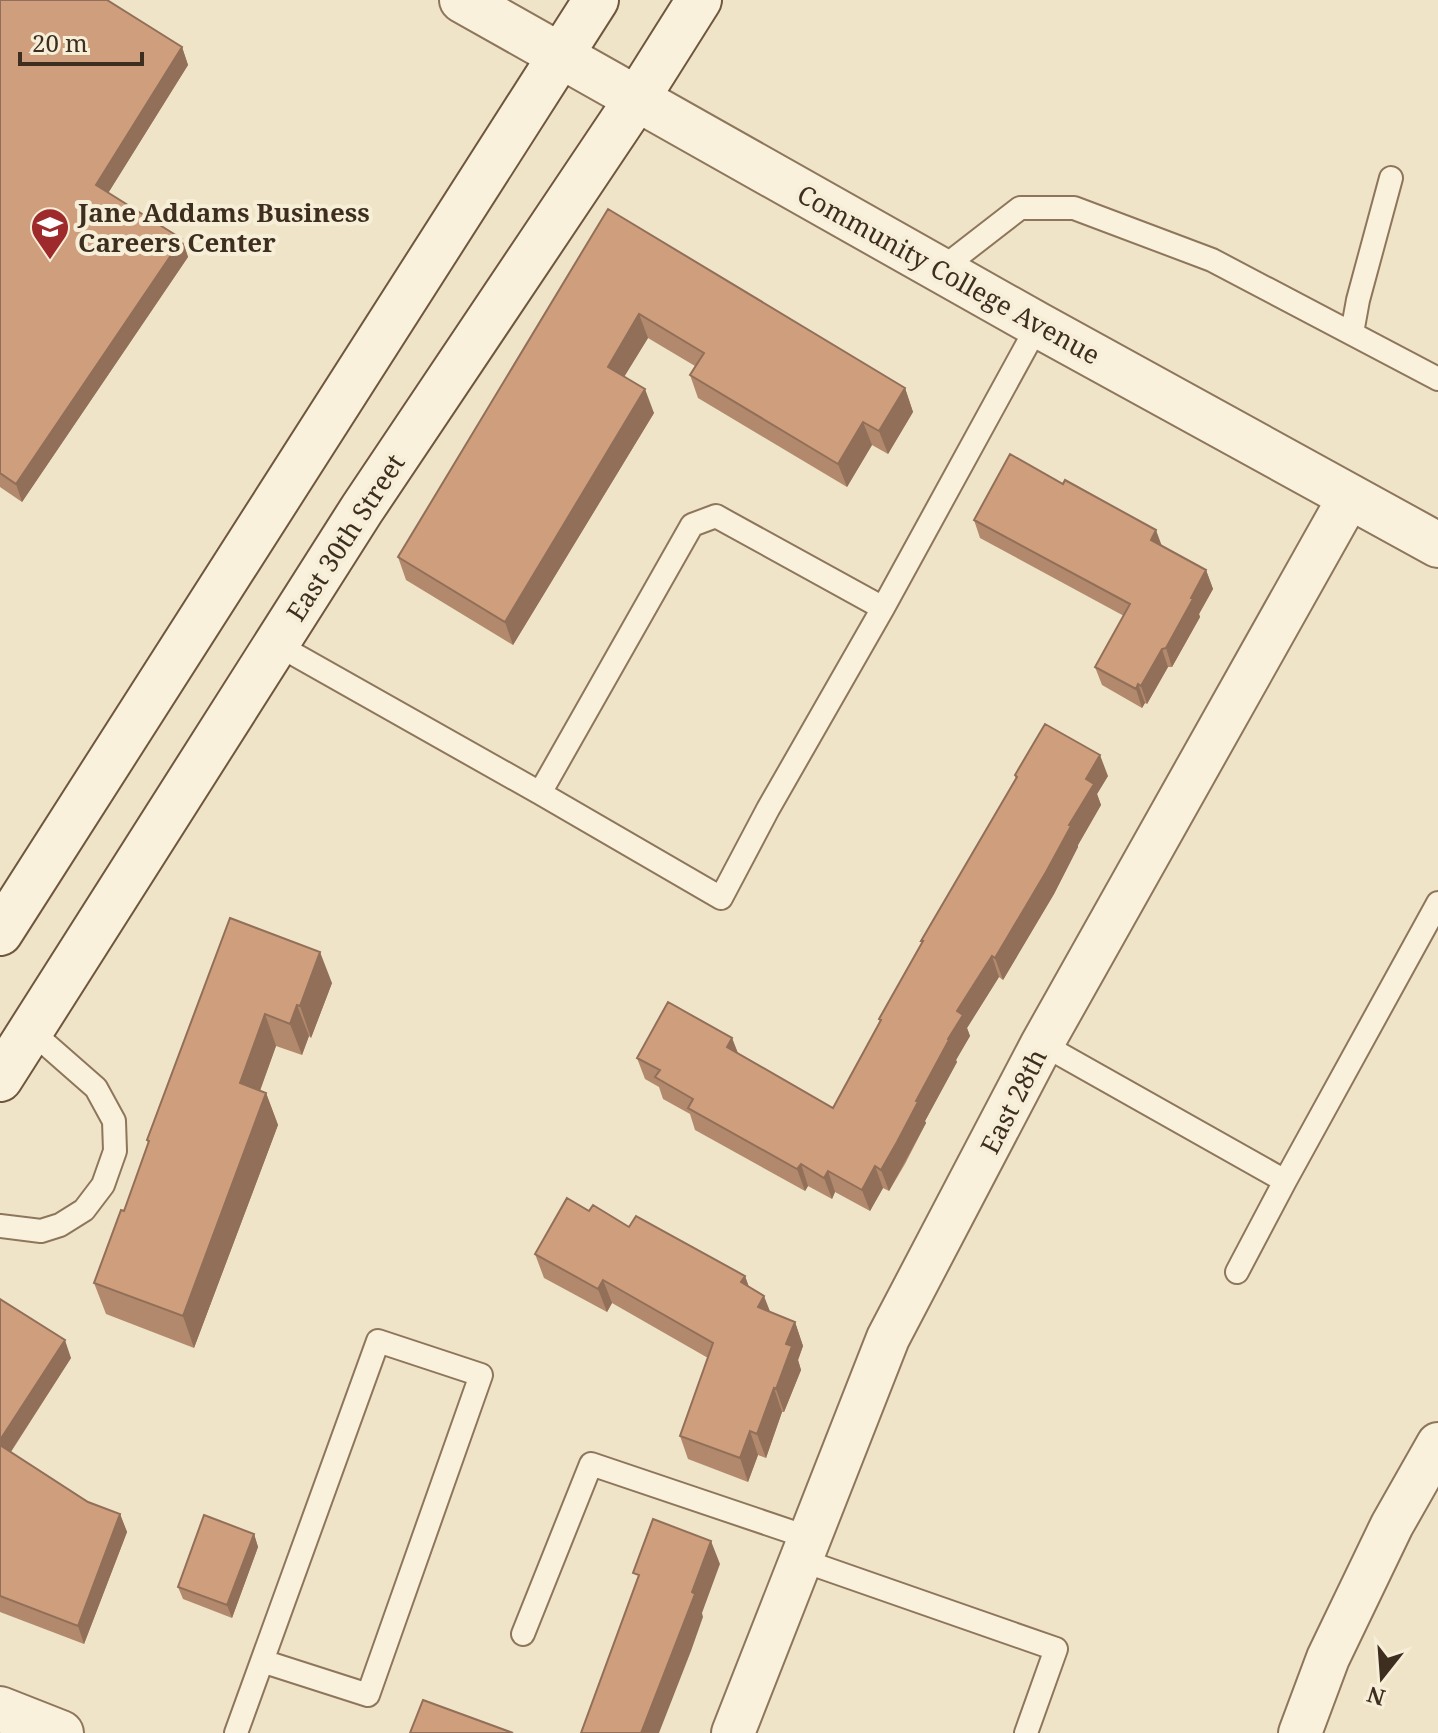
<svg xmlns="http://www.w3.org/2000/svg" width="1438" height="1733" font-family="'Noto Serif',serif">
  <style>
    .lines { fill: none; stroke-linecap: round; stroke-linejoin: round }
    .service-casing { stroke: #8d765c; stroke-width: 26 }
    .minor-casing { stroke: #8d765c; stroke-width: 46 }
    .tertiary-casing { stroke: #8d765c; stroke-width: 48 }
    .secondary-casing { stroke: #6f573f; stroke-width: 48 }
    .service { stroke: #faf1dc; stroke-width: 22 }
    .minor { stroke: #faf1dc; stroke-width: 42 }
    .tertiary { stroke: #faf1dc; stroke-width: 44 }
    .secondary { stroke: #faf1dc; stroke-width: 44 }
    .wall { fill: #b2896c }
    .shaded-wall { fill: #916f58 }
    .building { fill: #cf9f7d; stroke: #916f58; stroke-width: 2 }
    .labels { text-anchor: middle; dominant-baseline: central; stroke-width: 8; stroke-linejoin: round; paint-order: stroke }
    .poi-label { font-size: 26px; font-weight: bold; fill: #3d2e20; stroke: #f7eed8; text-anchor: start }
    .street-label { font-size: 26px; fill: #3d2e20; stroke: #f7eed8 }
  </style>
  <rect width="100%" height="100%" fill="#f0e4c8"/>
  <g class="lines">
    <defs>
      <path id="service" d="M940,270L1020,208H1074L1212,260L1438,379
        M1352,333L1358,300L1391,178
        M276,644L540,793L721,898L768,809L883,608L1038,325
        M540,793L692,525L716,516L883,608
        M1042,1044L1285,1181
        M0,1226L41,1231L60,1225L84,1210L103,1185L115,1151L114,1121L96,1088L31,1031
        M1237,1272L1285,1181L1438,903
        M801,1560L1056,1649L1026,1733
        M523,1634L591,1464L810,1538
        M236,1733L378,1341L481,1375L368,1695L262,1661"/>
      <path id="minor" d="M733,1733L888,1338L1042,1044L1350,496
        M1300,1733L1328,1658L1392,1525L1438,1444"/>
      <path id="tertiary" d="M462,0L1038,325L1438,545
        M0,1709L61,1733"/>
      <path id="secondary" d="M0,933L596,0
        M0,1079L362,509L636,100L699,0"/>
    </defs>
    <use href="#service" class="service-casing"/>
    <use href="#minor" class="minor-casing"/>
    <use href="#tertiary" class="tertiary-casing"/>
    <use href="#secondary" class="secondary-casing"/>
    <use href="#service" class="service"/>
    <use href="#minor" class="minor"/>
    <use href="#tertiary" class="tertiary"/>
    <use href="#secondary" class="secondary"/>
  </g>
  <path class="wall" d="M0,0L182,47L188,65L108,193L182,239L188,257L22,502L0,487Z
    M608,209L905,388L913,412L888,454L872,445L847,487L698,398L690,375L695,366L648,338L624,377L654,413L513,645L406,580L398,557Z
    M974,520L1162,546L1206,570L1213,589L1199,614L1200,617L1172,667H1168L1147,704L1145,703L1142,708L1102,685L1095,667L1124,616L980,538Z
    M1015,775L1108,776L1097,794L1101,805L1078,845V847L1054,894L1003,980L999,977L967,1028L970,1036L956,1060L957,1062L925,1121L926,1123L905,1164L889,1191L883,1188L870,1211L835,1192L832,1199L808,1186L805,1191L695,1130L690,1114L663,1099L659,1087L645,1079L637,1058L732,1038L738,1053L833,1108L880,1022L879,1019L922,943L921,941L1016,779Z
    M230,918L332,983L311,1038L309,1036L302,1055L276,1046L260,1091L266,1093L278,1125L194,1348L106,1314L94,1283L124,1211L148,1143L147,1140Z
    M589,1211L629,1227L745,1276L749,1287L770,1312L795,1322L803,1346L798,1360L801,1370L784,1412H782L766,1458L758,1455L748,1482L688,1459L680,1436L708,1358L612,1303L607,1312L544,1278L535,1254Z
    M0,1299L71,1358L11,1452L88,1502L120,1514L127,1532L84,1644L0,1612Z
    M254,1534L258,1547L232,1618L183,1599L178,1587Z"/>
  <path class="shaded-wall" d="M182,47L188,65L102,203L96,185Z
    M182,239L188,257L22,502L16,484Z
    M639,314L648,338L616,390L608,367Z
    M905,388L913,412L888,454L879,431Z
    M645,389L654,413L513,645L505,622Z
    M863,422L872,445L847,487L838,464Z
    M1156,530L1163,549L1151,540Z
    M1206,570L1213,589L1199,614L1200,617L1172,667L1166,648Z
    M1162,649L1168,667L1147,704L1141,686Z
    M1138,684L1145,703L1142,708L1136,689Z
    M1100,755L1108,776L1097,794L1101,805L1078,845V847L1054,894L1003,980L995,958L1069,825L1086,779Z
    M320,952L332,983L311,1038L300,1006Z
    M992,956L999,977L967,1028L970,1036L956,1060L957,1062L925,1121L926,1123L889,1191L881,1170L948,1039L957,1011Z
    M297,1005L309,1036L302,1055L290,1024Z
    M265,1014L276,1046L251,1115L240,1083Z
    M732,1038L740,1059L727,1047Z
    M266,1093L278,1125L194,1348L183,1316Z
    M801,1164L808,1186L805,1191L797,1169Z
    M875,1166L883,1188L870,1211L862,1190Z
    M828,1171L835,1192L832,1199L824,1178Z
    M745,1276L753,1299L741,1282Z
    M603,1280L612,1303L607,1312L598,1289Z
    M764,1296L773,1319L758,1307Z
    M795,1322L803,1346L798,1360L801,1370L784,1412L776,1389L786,1344Z
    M65,1340L71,1358L4,1462L0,1450V1440Z
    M774,1388L782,1412L766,1458L757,1434Z
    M750,1431L758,1455L748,1482L740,1458Z
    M120,1514L127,1532L84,1644L78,1626Z
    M254,1534L258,1547L232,1618L227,1605Z
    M711,1541L720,1564L702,1613L703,1617L691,1651L659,1733H641Z"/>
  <path class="building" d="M0,0H107L182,47L96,185L182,239L16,484L0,473Z
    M608,209L905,388L879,431L863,422L838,464L690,375L704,353L639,314L608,367L645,389L505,622L398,557Z
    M1010,454L1063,484L1065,480L1156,530L1151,540L1206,570L1191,598L1193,599L1166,648L1162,649L1141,686L1138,684L1136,689L1095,667L1130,604L974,520Z
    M1045,724L1100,755L1086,779L1094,784L1069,825L1071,826L1046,872L995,958L992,956L957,1011L963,1015L948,1039L949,1040L916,1101L918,1102L897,1142L881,1170L875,1166L862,1190L828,1171L824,1178L801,1164L797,1169L688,1108L693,1099L655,1077L660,1070L637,1058L668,1002L732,1038L727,1047L833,1108L881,1020L879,1019L923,941H921L1017,777L1015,775Z
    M230,918L320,952L300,1006L297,1005L290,1024L265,1014L240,1083L266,1093L183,1316L94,1283L121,1210L124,1211L149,1141L147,1140Z
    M567,1198L589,1211L593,1205L629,1227L636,1216L745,1276L741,1282L764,1296L758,1307L795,1322L786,1344L792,1346L776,1389L774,1388L757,1434L750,1431L740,1458L680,1436L713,1343L603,1280L598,1289L535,1254Z
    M0,1299L65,1340L0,1440Z
    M0,1445L88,1502L120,1514L78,1626L0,1596Z
    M204,1515L254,1534L227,1605L178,1587Z
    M653,1519L711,1541L692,1592L695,1594L641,1733H581L639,1575L633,1573Z
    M423,1700L513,1733H410Z"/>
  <defs>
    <symbol id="school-pin" viewBox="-11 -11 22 30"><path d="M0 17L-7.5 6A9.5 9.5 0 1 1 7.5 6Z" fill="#9e2a2b" stroke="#f7eed8"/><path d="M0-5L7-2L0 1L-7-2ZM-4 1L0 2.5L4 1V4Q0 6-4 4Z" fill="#fff"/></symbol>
  </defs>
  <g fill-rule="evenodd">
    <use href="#school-pin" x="28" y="205" width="44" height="60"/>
  </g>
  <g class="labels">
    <g class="poi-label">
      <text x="78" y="212">Jane Addams Business<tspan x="78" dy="30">Careers Center</tspan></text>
    </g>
    <g class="street-label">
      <text transform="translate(949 274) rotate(29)">Community College Avenue</text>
      <text transform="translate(345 537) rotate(-57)">East 30th Street</text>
      <text transform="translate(1013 1101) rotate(-63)">East 28th</text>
    </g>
  </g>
  <g transform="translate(1382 1677) rotate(197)" stroke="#f7eed8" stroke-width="6" paint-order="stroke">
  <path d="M0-6L14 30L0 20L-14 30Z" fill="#3d2e20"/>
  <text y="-12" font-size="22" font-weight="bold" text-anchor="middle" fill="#3d2e20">N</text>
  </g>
  <path d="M20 52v12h122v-12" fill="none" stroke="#3d2e20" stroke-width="4"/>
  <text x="32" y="52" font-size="24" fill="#3d2e20" stroke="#f7eed8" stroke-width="6" paint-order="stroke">20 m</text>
</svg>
